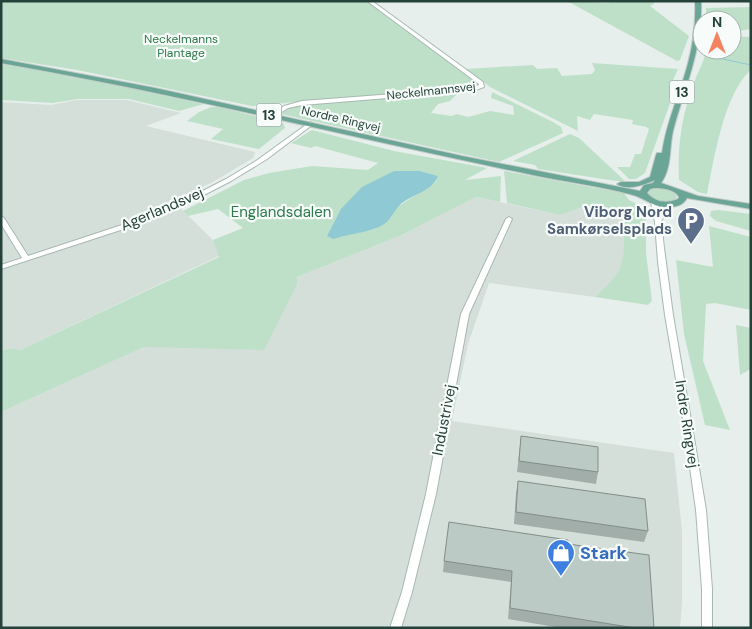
<svg xmlns="http://www.w3.org/2000/svg" width="752" height="629" font-family="'DM Sans',sans-serif">
  <style>
    .built { fill: #d4dfda }
    .green { fill: #bfe0c8; fill-rule: evenodd }
    .water { fill: #8ec9d4 }
    .lines { fill: none; stroke-linecap: round; stroke-linejoin: round }
    .stream { stroke: #8ec9d4; stroke-width: 1 }
    .minor-casing { stroke: #a8b8b2; stroke-width: 2 }
    .major-casing { stroke: #c2cac8; stroke-width: 2 }
    .minor { fill: #fff; fill-rule: evenodd }
    .major { fill: #6aa596; fill-rule: evenodd }
    .wall { fill: #a1aea9 }
    .building { fill: #bbcac4; stroke: #838d89 }
    .labels { text-anchor: middle; dominant-baseline: central; stroke-width: 4.5; stroke-linejoin: round; paint-order: stroke }
    .far-park-label { font-size: 12px; fill: #2d7a4b; stroke: #f7fbf9 }
    .far-street-label { font-size: 12px; fill: #24423a; stroke: #f7fbf9 }
    .shield { fill: #f7fbf9; stroke: #637a73; stroke-width: 1 }
    .shield-label { font-size: 14px; font-weight: bold; fill: #24423a }
    .street-label { font-size: 15px; fill: #24423a; stroke: #f7fbf9 }
    .park-label { font-size: 15px; fill: #2d7a4b; stroke: #f7fbf9 }
    .service-label { font-size: 15px; font-weight: bold; fill: #4e5e75; stroke: #f7fbf9; text-anchor: end }
    .near-shop-label { font-size: 18px; font-weight: bold; fill: #366cbe; stroke: #f7fbf9; text-anchor: start }
  </style>
  <rect width="100%" height="100%" fill="#e6efeb"/>
  <path class="built" d="M77,100H127L181,113L146,126L255,152L253,158L213,182L173,201L213,240L219,256L20,350L10,348L1,351V102L51,105Z
    M476,197L560,215L586,206L617,217L624,226V261L612,282L595,297L489,283L468,344L452,421L674,453L682,531V603L680,628H1V412L297,277L402,235Z"/>
  <path class="green" d="M1,1H368L479,83L477,86L252,106L77,70L1,58Z
    M567,1L609,3L610,1H654V4L650,6L689,36L680,60L677,61Z
    M751,7V29L732,32V20H706V8Z
    M732,36L751,37V70C724,93 714,159 707,194L698,192L679,180C677,147 682,114 694,83C698,71 704,63 706,50H732Z
    M592,63L678,69L673,80L678,81L645,173L636,179H629L617,167H630L635,154H641L649,129L646,127L632,124L633,120L594,114L590,120L577,116L578,131L490,87L466,69L533,65L537,69L557,68L562,76L592,74L595,70Z
    M1,64L60,73L204,104L179,111L129,99H78L53,103L1,100Z
    M447,91L458,93L450,101L438,104L431,113L451,116L457,114L468,117L490,111L514,115L513,106L491,98L492,92L553,122L561,127L563,133L499,162L281,114L289,108L304,104Z
    M211,107H218L283,123L285,128L259,149L211,139L223,129L187,121L199,112Z
    M312,130L394,151L487,168L465,180L501,176L500,202L476,197L402,235L297,277V284L264,350L144,347L1,412V351L10,348L20,350L219,257L213,240L243,228L218,209L188,216L183,211L244,180L269,173L312,166L368,170L378,163L315,146L311,148L291,143ZM394,171H420L438,176L435,182L399,206L375,229L333,238Z
    M570,134L579,138L625,181H616L538,169L535,165L513,161Z
    M504,171L624,193L629,200L646,209V253L652,301L648,305L595,297C625,270 624,264 624,226L617,217L586,206L560,215L507,203Z
    M654,188C662,187 674,188 677,197C669,206 656,202 648,194L649,190Z
    M718,210L751,214V231L716,221L710,216L711,211Z
    M709,226L751,237V310L715,303L706,304L703,361L730,430L705,425L684,334L676,260L713,267Z
    M736,325L751,328V369L740,375Z"/>
  <path class="water" d="M394,171H420L438,176C431,193 410,194 399,206C389,217 391,223 374,229C361,233 346,235 333,239L327,236L341,209L362,187Z"/>
  <g class="lines">
    <path class="stream" d="M709,56L751,65"/>
    <defs>
      <path id="minor" d="M367,1H372L483,82L484,87L473,91L302,105L288,108L274,117H270V115L284,106L302,101L472,88L479,85V84Z
        M310,122L312,123V125L267,159L231,181L200,197L136,225L1,269V265L22,258L1,224V216L4,218L28,256L131,222L195,195L226,179L256,161Z
        M654,200L657,202L660,213L667,204L669,203L672,205L661,221L664,248L673,315L693,432L706,510L712,589V628H702V589L696,510L685,432L665,315L658,262L655,222L651,202Z
        M509,217L512,219L469,314L436,494L412,592L401,628H390L402,592L426,494L461,314L506,219Z"/>
      <path id="major" d="M695,1H701C703,49 685,86 673,131C669,149 672,168 661,183L698,196L751,204V209L687,198C683,206 673,208 664,207C652,206 644,198 633,195C600,186 566,182 533,175C356,139 180,94 1,63V59L155,88L462,156L640,191L644,185L653,183L655,180C644,185 628,191 617,184L621,182H639L650,177L656,155L657,153H662C666,123 679,96 687,67C693,45 696,24 695,1ZM654,188C662,188 675,189 679,197L678,199C666,204 655,202 647,193L650,189Z"/>
    </defs>
    <use href="#minor" class="minor-casing"/>
    <use href="#major" class="major-casing"/>
    <use href="#minor" class="minor"/>
    <use href="#major" class="major"/>
  </g>
  <path class="wall" d="M521,436L598,472L596,484L517,472Z
    M518,481L648,531L644,542L514,524L516,493Z
    M568,544L654,628H561L508,619L511,582L443,572L444,561Z"/>
  <path class="building" d="M521,436L598,447V472L519,461Z
    M518,481L645,499L648,531L516,512Z
    M449,522L568,540V544L649,555L654,628H635L510,608L512,571L444,561Z"/>
  <defs>
    <symbol id="parking-pin" viewBox="-11 -11 22 30"><path d="M0 17L-7.5 6A9.5 9.5 0 1 1 7.5 6Z" fill="#5c6f8a" stroke="#f7fbf9"/><path d="M-3.5-5.5H1a3.5 3.5 0 0 1 0 7H-1V5.5H-3.5ZM-1-3.4V-.6H.8a1.4 1.4 0 0 0 0-2.8Z" fill="#fff"/></symbol>
    <symbol id="shop-pin" viewBox="-11 -11 22 30"><path d="M0 17L-7.5 6A9.5 9.5 0 1 1 7.5 6Z" fill="#3f7fe0" stroke="#f7fbf9"/><path d="M-5-2.5h2.3a2.7 3.5 0 0 1 5.4 0H5L5.5 6h-11ZM-1.5-2.5h3a1.5 2.3 0 0 0-3 0Z" fill="#fff"/></symbol>
  </defs>
  <g fill-rule="evenodd">
    <use href="#parking-pin" x="675" y="205" width="32" height="43"/>
    <use href="#shop-pin" x="545" y="537" width="32" height="43"/>
  </g>
  <g class="labels">
    <g class="far-park-label">
      <text x="181" y="39">Neckelmanns<tspan x="181" dy="14">Plantage</tspan></text>
    </g>
    <g class="far-street-label">
      <text transform="translate(431 91) rotate(-6)">Neckelmannsvej</text>
      <text transform="translate(341 119) rotate(13)">Nordre Ringvej</text>
    </g>
    <g class="shield">
      <rect x="669.5" y="80.5" width="25" height="23" rx="4"/>
      <rect x="256.5" y="103.5" width="25" height="23" rx="4"/>
    </g>
    <g class="shield-label">
      <text x="682" y="92">13</text>
      <text x="269" y="115">13</text>
    </g>
    <g class="street-label">
      <text transform="translate(162 209) rotate(-23)">Agerlandsvej</text>
      <text transform="translate(444 420) rotate(-79)">Industrivej</text>
      <text transform="translate(687 424) rotate(81)">Indre Ringvej</text>
    </g>
    <g class="park-label">
      <text x="281" y="212">Englandsdalen</text>
    </g>
    <g class="service-label">
      <text x="672" y="212">Viborg Nord<tspan x="672" dy="17">Samkørselsplads</tspan></text>
    </g>
    <g class="near-shop-label">
      <text x="580" y="553">Stark</text>
    </g>
  </g>
  <rect width="752" height="629" fill="none" stroke="#24423a" stroke-width="5"/>
  <g transform="translate(717 35)"><circle r="24" fill="#f7fbf9" stroke="#a3b1ad"/>
  <path d="M0-4L9 19L0 12L-9 19Z" fill="#f4845f"/>
  <text y="-8" font-size="14" font-weight="bold" text-anchor="middle" fill="#24423a">N</text>
  </g>
</svg>
